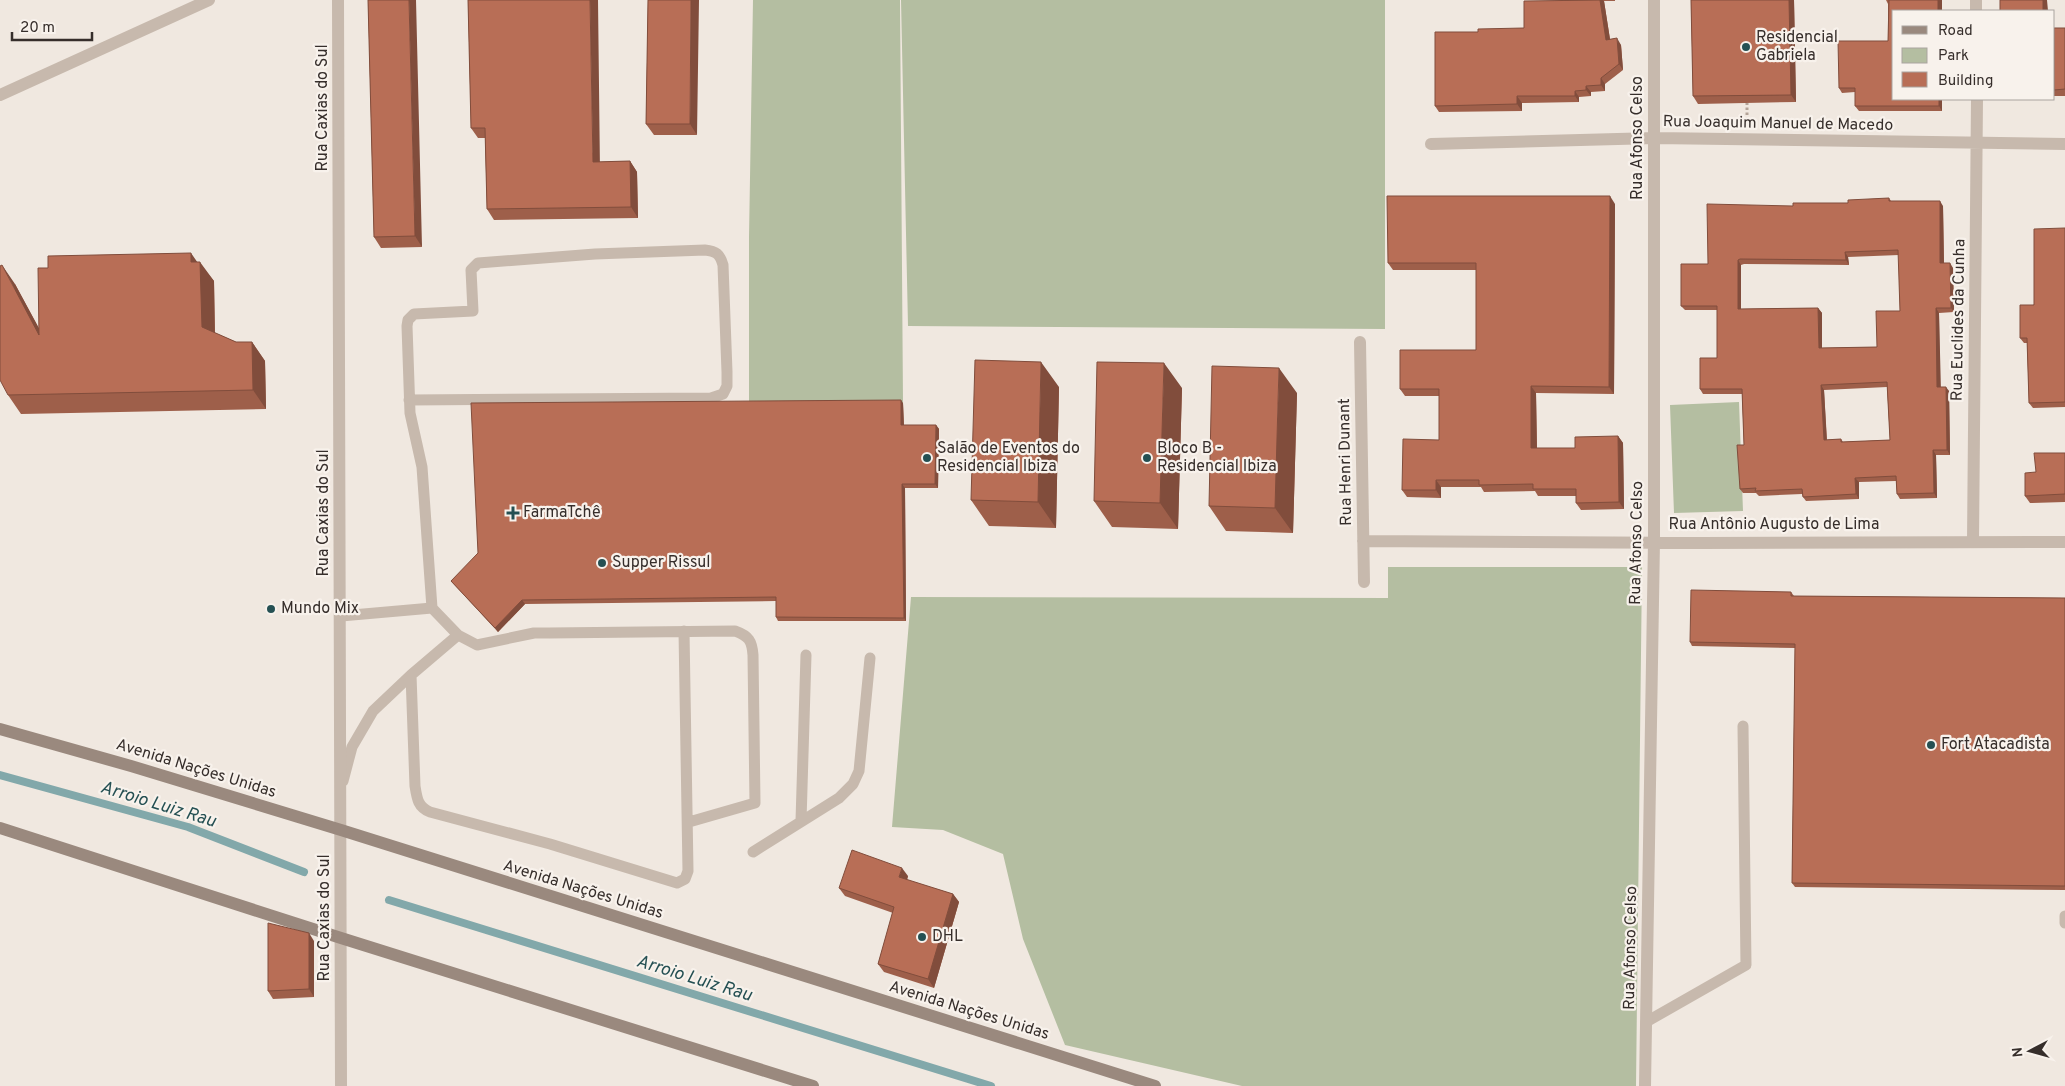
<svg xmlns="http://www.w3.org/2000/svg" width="2065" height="1086" font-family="Overpass,sans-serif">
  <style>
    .green { fill: #b4bea1 }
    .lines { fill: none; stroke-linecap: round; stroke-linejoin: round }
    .stream { stroke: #82a8aa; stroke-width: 8 }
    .path { stroke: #b3a397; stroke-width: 3; stroke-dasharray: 2.5 2.5; stroke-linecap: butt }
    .service { stroke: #c7b9ad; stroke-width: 11 }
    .minor { stroke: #c7b9ad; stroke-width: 12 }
    .tertiary { stroke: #c7b9ad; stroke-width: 12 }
    .secondary { stroke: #9a897e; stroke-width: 12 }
    .wall { fill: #9e5f4a; fill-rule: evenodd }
    .shaded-wall { fill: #814d3c }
    .building { fill: #b86e56; stroke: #814d3c; fill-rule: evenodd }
    .poi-dot { fill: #255053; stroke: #f8f2ec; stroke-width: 2 }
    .labels { text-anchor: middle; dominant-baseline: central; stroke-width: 4.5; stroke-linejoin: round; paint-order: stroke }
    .poi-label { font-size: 16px; fill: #362e2b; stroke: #f8f2ec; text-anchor: start }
    .street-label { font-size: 16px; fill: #362e2b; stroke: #f8f2ec }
    .water-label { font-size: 18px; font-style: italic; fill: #255053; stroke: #f8f2ec }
  </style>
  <rect width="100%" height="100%" fill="#f0e8e0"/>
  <path class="green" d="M753,0H900L903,403L749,405V237Z
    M901,0H1385V329L908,326Z
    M1739,402L1743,511L1674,513L1670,405Z
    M1388,567H1642L1636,1086H1242L1065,1045L1023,939L1003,854L943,830L892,827L911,597L1388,598Z"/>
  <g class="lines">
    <path class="stream" d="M0,775L188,827L304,872
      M389,900L991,1086"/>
    <path class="path" d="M1747,120V103"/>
    <path class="service" d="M409,400L711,398L723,394L727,386V372L723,265C720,254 716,251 705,250L595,254L478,263L471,270L473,311L414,314L408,320L407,326L410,413L422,467L432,608L458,635L477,645L534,633H549L735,631C749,636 752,641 753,655L755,803L689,822
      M341,616L432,608
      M458,635L411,675L415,786C417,799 418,807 430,812L550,844L677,883L685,879L688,871L684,631
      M343,781L352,747L373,711L411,675
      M801,821L806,655
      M753,852L839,798L853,784L859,771L870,658
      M2065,916V923
      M1646,1022L1746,965L1743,726"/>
    <path class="minor" d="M1976,0V11
      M1431,144L1655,138L2065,144
      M1360,342L1364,582
      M1363,541L1701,543L2065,542
      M1973,541L1977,99
      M1645,1086L1654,541V0"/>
    <path class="tertiary" d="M338,0L341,1086
      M0,95L209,0"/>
    <path class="secondary" d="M0,729L131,766L341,830L1155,1086
      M0,828L341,938L813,1086"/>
  </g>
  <path class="wall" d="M368,0L422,247L381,248L374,237Z
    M468,0L600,162L630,161L637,172L638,218L494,220L487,209L485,138H478L471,128Z
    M648,0L697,135H654L646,124Z
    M1565,0H1615V1H1604L1610,39L1621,45L1623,70L1605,84V91L1591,92V96L1579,97V102L1522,103V111L1439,112L1435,106L1478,32L1524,28Z
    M1691,0H1794L1796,102L1698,104L1693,96Z
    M1886,0H1942V11H1894L1942,99V111H1859L1855,106V92L1842,93L1839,88L1888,41V4Z
    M2054,28H2065V96H2054Z
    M1889,198L1891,201L1943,206L1944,263L1953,268L1954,312L1939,313L1940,387L1949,391L1950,455H1936L1937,498L1900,499L1897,494L1896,481L1859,482V499L1806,501L1803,497L1802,494L1759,496L1756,493H1743L1740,489L1744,445L1742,394H1703L1700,389L1717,358V310H1685L1681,306L1708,264L1793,206L1848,203ZM1899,255L1900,311L1877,347L1822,348V313L1818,308L1741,309V265L1744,264L1849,265L1848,257ZM1887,387L1890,440L1843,442L1841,439L1827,440L1824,390Z
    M1615,204L1614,394L1536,393L1537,448H1575L1618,436L1623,443L1624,509L1581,510L1576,503V496H1538L1535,491L1484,492L1481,487H1441V498L1407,497L1402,490L1439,440V396H1405L1400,389L1476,350V270H1393L1388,263Z
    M2065,228V407L2033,408L2029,403L2027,343H2024L2020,338Z
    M198,262L214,281L215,333L236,342H252L265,361L266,409L21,414L8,395L15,284L39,329Z
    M1059,387L1056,528L989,526L971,500Z
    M1182,388L1178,529L1112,527L1094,501Z
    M1297,393L1293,533L1226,531L1209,506Z
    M903,403L904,425H936L939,429L938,488H905L906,621H778L776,617V601L525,604L498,632L451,581Z
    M2065,453V502L2030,503L2025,496L2036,472Z
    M1791,592L1794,596L2065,598V890L1795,887L1792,883L1795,648L1692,646L1690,642Z
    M908,876L907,880L953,894L959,902L934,988L884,972L878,964L893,913L845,896L839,888Z
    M314,941V997L273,999L268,991Z"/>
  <path class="shaded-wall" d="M409,0H416L422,247L415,236Z
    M590,0H598L600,172L593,162Z
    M691,0H699L697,135L690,124Z
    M1600,0H1603L1604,1L1611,46L1606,40Z
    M1789,0H1794L1796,102L1791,95Z
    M1938,0H1942V11H1938Z
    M2043,0H2047L2048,11H2043Z
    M1617,38L1621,45L1623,70L1619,64Z
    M1601,78L1605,84V91L1601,85Z
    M1586,86L1591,92V96L1586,90Z
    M1575,91L1579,97V102L1575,96Z
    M1517,96L1522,103V111L1517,104Z
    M1939,99H1942V111L1939,106Z
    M630,161L637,172L638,218L631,207Z
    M1610,196L1615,204L1614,394L1609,387Z
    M1940,201L1943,206L1944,268L1940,263Z
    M1845,252L1848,257L1849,265L1846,260Z
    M191,253L200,266V262L214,281L215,346L202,327L191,262Z
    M1738,260L1741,265V314L1738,309Z
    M1950,263L1953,268L1954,312L1951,308Z
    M2,265L15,284L53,354L39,335Z
    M1818,308L1822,313V353L1819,348Z
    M1936,308L1939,313L1941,392L1937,387Z
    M252,342L265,361L266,409L253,390Z
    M1041,362L1059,387L1056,528L1038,502Z
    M1164,363L1182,388L1178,529L1160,503Z
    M1279,368L1297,393L1293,533L1275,508Z
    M1821,385L1824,390L1827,445L1824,440Z
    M1531,386L1536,393L1537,456L1531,448Z
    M1946,387L1949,391L1950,455L1947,450Z
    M901,400L903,403L904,429L901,425Z
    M936,425L939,429L938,488L935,484Z
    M1618,436L1623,443L1624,509L1619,502Z
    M1933,450L1936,455L1937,498L1934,493Z
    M1855,478L1859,482V499L1856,494Z
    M1436,480L1441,487V498L1436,490Z
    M902,484L905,488L906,621L904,618Z
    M522,600L525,604L498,632L495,628Z
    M902,868L908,876L905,886L899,877Z
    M953,894L959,902L934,988L928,979Z
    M309,933L314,941V997L309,989Z"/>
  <path class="building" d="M368,0H409L415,236L374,237Z
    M468,0H590L593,162L630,161L631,207L487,209L485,128H471Z
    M648,0H691L690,124H646Z
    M1600,0L1606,40L1617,38L1619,64L1601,78V85L1586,86V90L1575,91V96H1517V104L1435,106V32H1478V29L1524,28V1Z
    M1691,0H1789L1791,95L1693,96Z
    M1889,0H1938V11H1894V99H1939V106H1855V88H1839L1838,41H1888Z
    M2000,0H2043V11H2000Z
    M2054,28H2065V89L2054,90Z
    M1387,196H1610L1609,387L1531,386V448H1575V437L1618,436L1619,502L1576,503V489H1533V484L1479,485V480H1436V490H1402L1403,439L1439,440V389H1400V350H1476V263H1388Z
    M1889,198V201H1940V263H1950L1951,308H1936L1937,387H1946L1947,450H1933L1934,493L1897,494L1896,476L1855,478L1856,494L1803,497L1802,489L1755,491L1756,488L1740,489L1737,445H1744L1742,389H1700V358H1717V306H1681V264H1708L1707,204L1793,206V203H1848V200ZM1898,250L1900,311H1876L1877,347L1819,348L1818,308L1738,309V260L1740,259L1846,260L1845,252ZM1887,382L1890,440L1841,442V439L1824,440L1821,385Z
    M2065,228V402L2029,403L2027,338H2020V305H2034V229Z
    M191,253V262H200L202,327L236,342H252L253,390L8,395L0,380V266L2,265L39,335L38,268H48V256Z
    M975,360L1041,362L1038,502L971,500Z
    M1097,362L1164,363L1160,503L1094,501Z
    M1212,366L1279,368L1275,508L1209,506Z
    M901,400V425H936L935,484H902L904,618L776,617V597L522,600L495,628L451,581L478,553L471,403Z
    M2034,453H2065V494L2025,496V473L2036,472Z
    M1691,590L1791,592V596L2065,598V886L1792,883L1795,644L1690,642Z
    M852,850L902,868L899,877L953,894L928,979L878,964L894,907L839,888Z
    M268,923L309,933V989L268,991Z"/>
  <g class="poi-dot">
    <circle cx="1746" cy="47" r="5"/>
    <circle cx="927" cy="458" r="5"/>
    <circle cx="1147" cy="458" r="5"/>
    <path d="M510.5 505.5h5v5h5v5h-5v5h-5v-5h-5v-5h5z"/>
    <circle cx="602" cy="563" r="5"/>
    <circle cx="271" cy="609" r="5"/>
    <circle cx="1931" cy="745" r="5"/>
    <circle cx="922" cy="937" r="5"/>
  </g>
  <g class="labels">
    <g class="poi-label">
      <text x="1756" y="38">Residencial<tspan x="1756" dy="18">Gabriela</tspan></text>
      <text x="937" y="449">Salão de Eventos do<tspan x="937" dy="18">Residencial Ibiza</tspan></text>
      <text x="1157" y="449">Bloco B -<tspan x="1157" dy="18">Residencial Ibiza</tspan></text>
      <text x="523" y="513">FarmaTchê</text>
      <text x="612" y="563">Supper Rissul</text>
      <text x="281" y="609">Mundo Mix</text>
      <text x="1941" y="745">Fort Atacadista</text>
      <text x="932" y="937">DHL</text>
    </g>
    <g class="street-label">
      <text transform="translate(323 108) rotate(-90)">Rua Caxias do Sul</text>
      <text transform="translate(1778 124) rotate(1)">Rua Joaquim Manuel de Macedo</text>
      <text transform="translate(1638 138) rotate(-90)">Rua Afonso Celso</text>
      <text transform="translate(1959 320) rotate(-89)">Rua Euclides da Cunha</text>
      <text transform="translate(1346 462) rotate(-91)">Rua Henri Dunant</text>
      <text transform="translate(324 513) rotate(-90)">Rua Caxias do Sul</text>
      <text x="1774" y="525">Rua Antônio Augusto de Lima</text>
      <text transform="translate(1637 543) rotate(-89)">Rua Afonso Celso</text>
      <text transform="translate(196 769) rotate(17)">Avenida Nações Unidas</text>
      <text transform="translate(583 890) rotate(17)">Avenida Nações Unidas</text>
      <text transform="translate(325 918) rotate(-90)">Rua Caxias do Sul</text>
      <text transform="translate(1631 948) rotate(-89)">Rua Afonso Celso</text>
      <text transform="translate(969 1011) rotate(17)">Avenida Nações Unidas</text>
    </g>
    <g class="water-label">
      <text transform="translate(158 805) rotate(17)">Arroio Luiz Rau</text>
      <text transform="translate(694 979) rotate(17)">Arroio Luiz Rau</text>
    </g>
  </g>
  <rect x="1892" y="10" width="162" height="90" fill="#f8f2ec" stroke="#aaa49f"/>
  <rect x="1902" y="26" width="25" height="8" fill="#9a897e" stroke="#aaa49f"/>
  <text x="1938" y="35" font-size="15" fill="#362e2b">Road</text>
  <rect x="1902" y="48" width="25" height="15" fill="#b4bea1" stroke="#aaa49f"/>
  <text x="1938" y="60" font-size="15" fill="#362e2b">Park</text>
  <rect x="1902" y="72" width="25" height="15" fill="#b86e56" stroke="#aaa49f"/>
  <text x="1938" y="85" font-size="15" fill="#362e2b">Building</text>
  <g transform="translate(2030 1051) rotate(264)" stroke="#f8f2ec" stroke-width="4" paint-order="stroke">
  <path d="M0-4L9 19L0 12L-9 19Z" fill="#362e2b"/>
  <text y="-8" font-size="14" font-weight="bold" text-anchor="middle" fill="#362e2b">N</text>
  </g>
  <path d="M12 32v8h80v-8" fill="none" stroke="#362e2b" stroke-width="2.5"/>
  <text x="20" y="32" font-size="15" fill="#362e2b" stroke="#f8f2ec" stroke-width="4" paint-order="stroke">20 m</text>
</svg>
